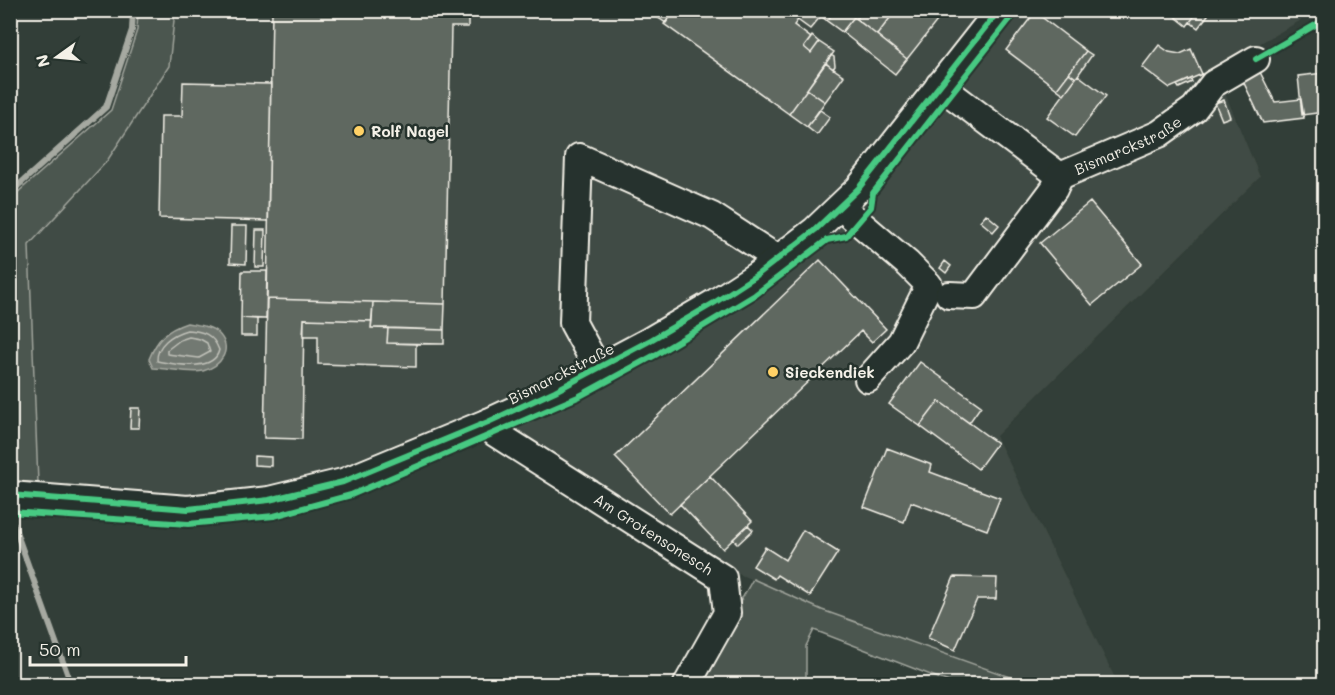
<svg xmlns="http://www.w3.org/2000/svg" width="1335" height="695" font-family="Mali,sans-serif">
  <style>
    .built { fill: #404b44 }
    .green { fill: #4c564f; stroke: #a0a49c; stroke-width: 1.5 }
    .water { fill: #727972; stroke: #a6a9a1; stroke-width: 1.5 }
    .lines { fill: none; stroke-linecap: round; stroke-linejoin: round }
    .shore { stroke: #c0c1b9; stroke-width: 1.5 }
    .stream { stroke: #a6a9a1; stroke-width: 6 }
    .building { fill: #5f6861; stroke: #f4f1e8; stroke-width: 1.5 }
    .minor-casing { stroke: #f4f1e8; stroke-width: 30 }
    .minor { stroke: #26332d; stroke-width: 26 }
    .cycleway-casing { stroke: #26332d; stroke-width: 10 }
    .cycleway { stroke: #46c982; stroke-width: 6 }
    .poi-dot { fill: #ffd166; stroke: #26332d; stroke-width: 2 }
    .labels { text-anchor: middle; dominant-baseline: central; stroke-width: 5; stroke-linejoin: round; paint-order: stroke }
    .poi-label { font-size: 15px; font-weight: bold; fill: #f4f1e8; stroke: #26332d; text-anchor: start }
    .street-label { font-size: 15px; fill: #f4f1e8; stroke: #26332d }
  </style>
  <rect width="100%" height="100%" fill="#323e38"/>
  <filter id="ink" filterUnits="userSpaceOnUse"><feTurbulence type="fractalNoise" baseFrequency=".0167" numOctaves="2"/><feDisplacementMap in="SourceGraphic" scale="12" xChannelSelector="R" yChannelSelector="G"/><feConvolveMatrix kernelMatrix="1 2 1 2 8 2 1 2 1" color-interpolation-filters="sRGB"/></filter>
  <g filter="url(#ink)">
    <path class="built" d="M175,11H1317L1213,70L1222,86L1260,177L996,436L1118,684H1029L822,610L732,571L478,410L335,469L265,488L187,496L38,483L29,245L107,161L169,66Z"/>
    <path class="green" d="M138,11H175L169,66L107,161L29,245L38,483L17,481L10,338V226L16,194L111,110L137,30Z
      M753,579L822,610L1029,684H954L814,630L806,646V684H694Z"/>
    <path class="water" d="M187,323C197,325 210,325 218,333C234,349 221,366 203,371C192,374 166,368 153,368L149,359C157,339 166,330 187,323Z"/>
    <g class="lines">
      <path class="shore" d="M187,330C203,331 213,334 219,350C214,373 174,364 157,361C156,345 172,334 187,330Z
        M189,337L200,339L207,343L210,352L199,358L167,354V350L180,340Z"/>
      <path class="stream" d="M10,199L12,191L106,107L132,30L133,10
        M10,473L11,481
        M13,523L71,684"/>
    </g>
    <path class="building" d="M272,10H468V27H451L445,304L267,299Z
      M662,10H675L666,23L657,17Z
      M675,10H784L798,20L794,25L811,38L804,47L811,53L819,42L834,52L789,114L664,24Z
      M784,10H814L821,16L810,29Z
      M814,10H835L827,21Z
      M835,10H846L854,17L842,32L827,21Z
      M862,10H896L877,35L856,19Z
      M896,10H933L941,16L907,59L877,35Z
      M1167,10H1199L1187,26Z
      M1199,10H1203L1208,15L1198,28L1190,22Z
      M1035,12L1086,51L1057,89L1006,50Z
      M854,17L907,59L895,74L842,32Z
      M812,36L819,42L811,53L804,47Z
      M1159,45L1169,52L1180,54L1191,49L1202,74L1170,88L1142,67Z
      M1086,51L1092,55L1076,78L1069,73Z
      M831,55L834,57L835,66L833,69L826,63Z
      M825,63L844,76L825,102L807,89Z
      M1260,72L1275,102L1301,99L1304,118L1263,123L1243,81Z
      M1069,73L1076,78L1064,94L1057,89Z
      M1324,73V112L1302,115L1298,76Z
      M1078,75L1106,96L1075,137L1047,117Z
      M1191,79L1192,82L1179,88L1177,85Z
      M183,82L271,84L268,221L159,218L161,116H182Z
      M807,89L825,102L807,127L789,114Z
      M1224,100L1230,117L1222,120L1215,103Z
      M820,110L830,117L817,135L807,127Z
      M1090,202L1142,264L1092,305L1040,243Z
      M986,214L999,225L993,232L980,221Z
      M231,226H247L246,264L230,263Z
      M256,230H265L264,267H255Z
      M820,260L886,329L872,342L861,331L670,514L615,457Z
      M945,261L951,266L946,273L940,268Z
      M242,271H267L266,319L241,318Z
      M267,299L373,302L372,321L304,319L302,439L264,438Z
      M373,302L445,304L444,330L371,328Z
      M241,318L257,319V336H241Z
      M304,319L372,321L371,328H388L387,343L416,344V367L318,364V336H303Z
      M388,328L444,330V344L387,343Z
      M920,362L981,406L969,423L939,401L920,426L889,404Z
      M939,401L997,443L978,469L920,426Z
      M131,408H140L139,428H130Z
      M887,448L932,465L930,472L1000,498L987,530L911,502L904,522L864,507Z
      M254,456L271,457V466L254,465Z
      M710,476L752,521L723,549L680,504Z
      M748,525L753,530L738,544L733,539Z
      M803,530L838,552L810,596L777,575L774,579L753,566L765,547L785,560Z
      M954,577L997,578L996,599H977L955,650L928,638Z"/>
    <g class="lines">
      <defs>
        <g id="minor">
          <path id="s1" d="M939,85L1060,176L1159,134L1194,109L1213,84L1256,59"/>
          <path d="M841,207L908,264L929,285L901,342L868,379"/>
          <path d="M949,295L974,296L1054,189L1060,176"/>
          <path d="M598,369L573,323L579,157L712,216L778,259"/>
          <path id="s2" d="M488,422L495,433L723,578L727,613L687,684"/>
          <path d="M10,495L188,509L269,500L343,482L488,422L555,391L649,341L714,303L757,275L815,230L858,189L999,10"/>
        </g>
      </defs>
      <use href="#minor" class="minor-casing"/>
      <use href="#minor" class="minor"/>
      <defs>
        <path id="cycleway" d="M1256,59L1324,20
          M10,495L188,509L269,500L343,482L488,422L555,391L649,341L714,303L757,275L815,230L858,189L999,10
          M10,512L188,524L274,516L351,495L578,397L657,354L755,295L827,240L846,236L871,207L873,193L1017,10"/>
      </defs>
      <use href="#cycleway" class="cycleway-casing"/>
      <use href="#cycleway" class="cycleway"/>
    </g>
  </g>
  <g class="poi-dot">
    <circle cx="359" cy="131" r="6"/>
    <circle cx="773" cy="372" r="6"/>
  </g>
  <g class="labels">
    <g class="poi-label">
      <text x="371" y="131">Rolf Nagel</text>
      <text x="785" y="372">Sieckendiek</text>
    </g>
    <g class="street-label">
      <text stroke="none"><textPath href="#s1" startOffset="226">Bismarckstraße</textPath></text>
      <text transform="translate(561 373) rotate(-27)">Bismarckstraße</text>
      <text stroke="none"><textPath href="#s2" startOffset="201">Am Grotensonesch</textPath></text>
    </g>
  </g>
  <rect width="1335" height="695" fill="none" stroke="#26332d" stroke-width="36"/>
  <rect x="18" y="18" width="1299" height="659" fill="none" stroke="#f4f1e8" stroke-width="2" filter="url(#ink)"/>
  <g transform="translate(57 57) rotate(255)" stroke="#26332d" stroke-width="4.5" paint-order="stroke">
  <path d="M0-4.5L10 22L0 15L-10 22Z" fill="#f4f1e8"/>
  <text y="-9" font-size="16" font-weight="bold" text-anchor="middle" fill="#f4f1e8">N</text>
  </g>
  <path d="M30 656v9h156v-9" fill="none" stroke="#f4f1e8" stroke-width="3"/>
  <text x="39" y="656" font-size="18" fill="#f4f1e8" stroke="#26332d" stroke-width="4.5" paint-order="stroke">50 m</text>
</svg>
